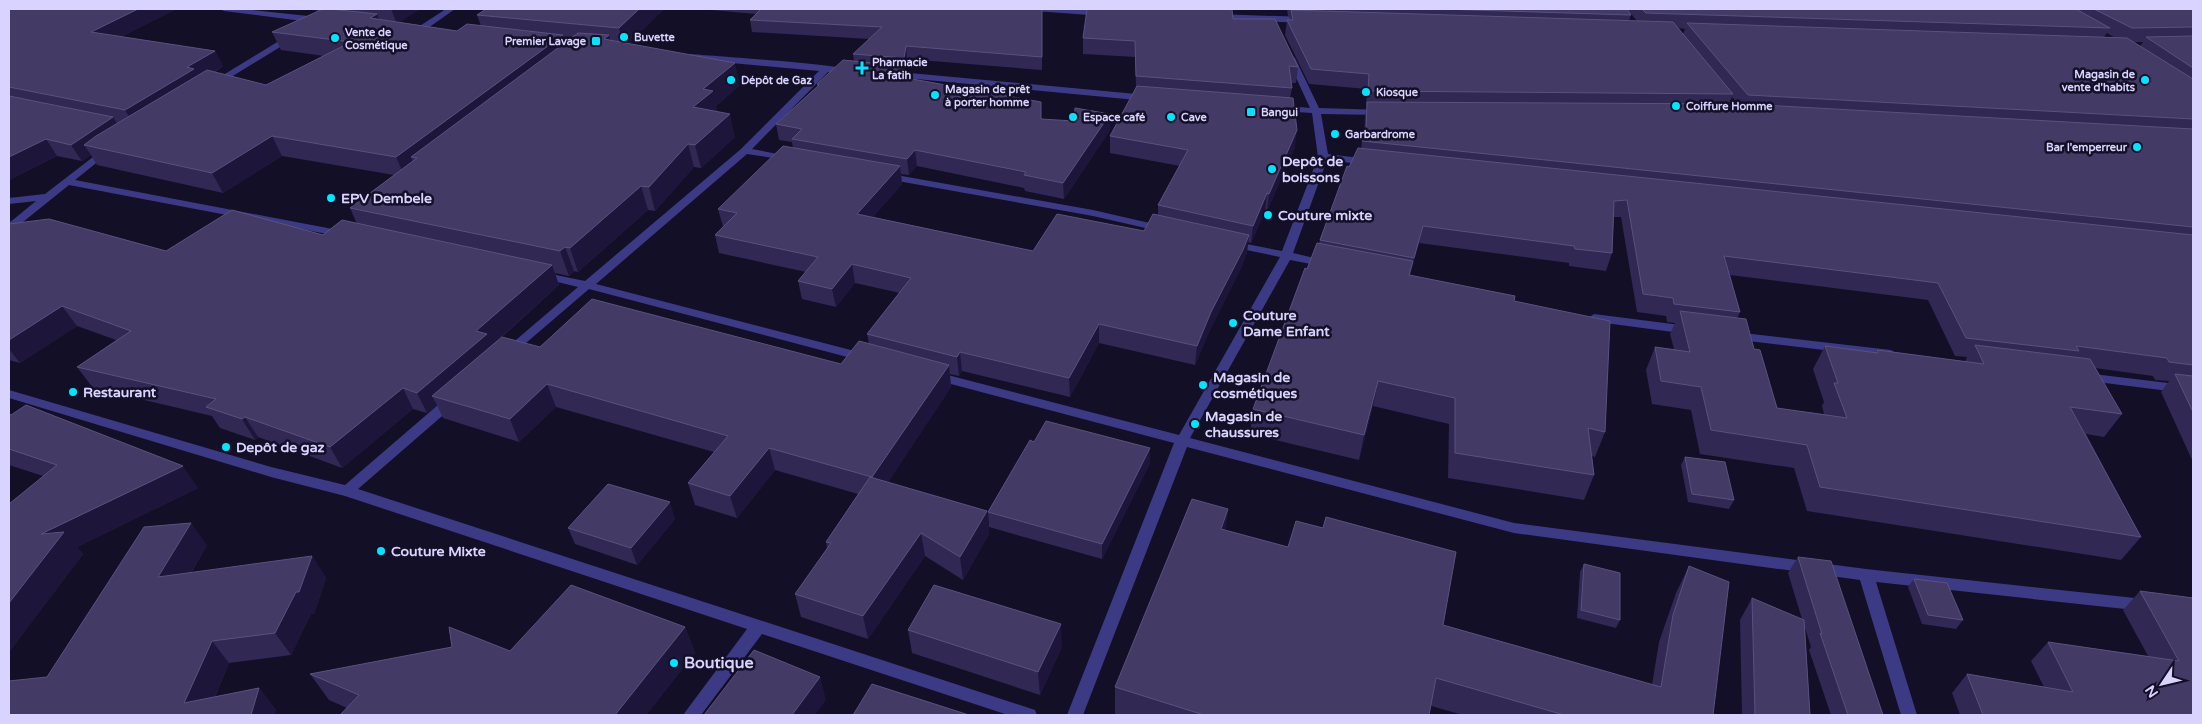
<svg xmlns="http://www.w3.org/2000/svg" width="2202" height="724" font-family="'Varela Round',sans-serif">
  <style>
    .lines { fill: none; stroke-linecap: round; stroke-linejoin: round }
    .minor { fill: #3d3a85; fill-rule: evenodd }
    .wall { fill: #312854; fill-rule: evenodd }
    .shaded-wall { fill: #1d163a }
    .building { fill: #433a66; stroke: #5a527e }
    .poi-dot { fill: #00e5ff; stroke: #130f26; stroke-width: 2 }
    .labels { text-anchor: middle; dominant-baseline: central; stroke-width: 5; stroke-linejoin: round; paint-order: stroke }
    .far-poi-label { font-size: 11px; font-weight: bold; fill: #d9d4ff; stroke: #130f26; text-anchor: start }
    .poi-label { font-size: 14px; font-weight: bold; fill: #d9d4ff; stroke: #130f26; text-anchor: start }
    .near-poi-label { font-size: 16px; font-weight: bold; fill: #d9d4ff; stroke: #130f26; text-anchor: start }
  </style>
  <rect width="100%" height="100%" fill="#130f26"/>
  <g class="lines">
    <path class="minor" d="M220,9H243L318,17L322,20L318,23L224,11Z
      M446,9H455L421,33H415V29Z
      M1031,9L1103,10L1107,13L1103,16L1035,11Z
      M1215,14L1305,17L1309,20L1305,23L1212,19V15Z
      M292,33L296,36L295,38L218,85H212L210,83Z
      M691,54C713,56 848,65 856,71L851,74L828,72L752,149L793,157V161L747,154L596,284L870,355L872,358L870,361L866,362L589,289L512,355L508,356L502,352L578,287L537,277L535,275L537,273L541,272L585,281L741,149L819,71L688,59L687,57Z
      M1291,55L1295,58L1319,108L1384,110V114L1381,115L1321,114L1328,154L1368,159L1373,162L1368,165L1327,160L1293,253L1331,262L1333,264L1327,267L1290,260L1190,438L1514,523L1866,569L2144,599L2149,601L2152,605L2149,609L2144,611L1876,582L1917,715H1901L1860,580L1514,533L1187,447L1083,715H1067L1174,443L932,379L930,376L936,372L1179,435L1280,257L1227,246L1225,244L1231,241L1282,251L1318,157L1312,113L1279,111L1274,108L1279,105L1310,108L1287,58Z
      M888,71L1147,95L1152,98L1147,101L885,76L883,74Z
      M106,147L111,150L110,152L75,180L343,231L348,234L343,237L69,185L13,230L9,231V223L36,201L9,204V198L45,194Z
      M885,173L1093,210L1167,227L1168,229L1163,232L1093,216L881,178L880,176Z
      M1594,314L1688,326L1694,330L1688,334L1590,321L1588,318Z
      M1735,332L1891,350L1897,354L1891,358L1731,339L1729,336Z
      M2085,373L2193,386V394L2081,380L2079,377L2081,374Z
      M9,390L271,467L345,485L446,398H456L457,401L456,404L358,489L1029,708L1035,710L1037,715H1008L762,634L701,715H683L747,629L345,496L271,477L9,398Z"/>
  </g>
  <path class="wall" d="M9,9H176L121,37L215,51L223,66L215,72L266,85L324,56L281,50L272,32L319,11L306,9H420L399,22L457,31L481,26L477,15L486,9H664L628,44L740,85L716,106L717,112L735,137L701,168L694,167L655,211L648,210L578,272L574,271L569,276L555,273L559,285L492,346L540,347L841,364L869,344L867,334L900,293L855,283L836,307L802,299L798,281L806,272L719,253L715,235L723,227L718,209L793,148L792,142L779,140L776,124L817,87V84L854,61L853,54L869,39L752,32L750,20L756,14L700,9H1042V70L907,59L906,71H903L904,77L1042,119L1110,130L1064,199L1025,191L1024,188L917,166L909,175L901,174L902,184L873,217L1033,251L1144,231L1158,215V205L1180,166L1110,153V136L1136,87L1135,57L1083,54V38L1233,19L1298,67L1296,83H1291L1292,88L1290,98L1295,147L1267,211H1265L1251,243L1248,242L1247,253L1241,268L1210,330L1195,365L1099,343L1070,397L962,371L959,376L950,374L951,387L888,482L987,511L989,534L963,580L925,556L868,639L801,617L795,594L827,549L826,542L858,494L775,470L737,518L695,505L688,483L714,452L556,407L519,442L443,418L437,405L427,413L413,409L342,468L258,437L255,440L220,428L212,416L93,388L77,367L116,340L77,326L20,363L9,360V224L166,251L323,235L357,224L350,208L394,175L282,156L223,193L97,165L91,155L82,161L57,156L9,180Z
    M1287,9H1627L1631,15L1629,21H1637L1627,9H2193V462L2161,392L2169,381L2155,380L2153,376L2095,368L2122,414L2104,437L2086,434L2141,537L2121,560L1807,511L1794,468L1700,454L1691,410L1652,404L1646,370L1655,347L1674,349L1670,334L1675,323L1667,322L1666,316L1637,312L1621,217H1614L1612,253L1606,271L1569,266V263L1419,243L1410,275L1514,301L1605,432L1595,457L1592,456L1594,475L1584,500L1448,478L1449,424L1373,406L1359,460L1250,434L1253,409L1307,269L1319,243L1320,240L1349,167L1361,149L1362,141L1364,137L1365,116L1367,106H1366L1367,89L1309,84L1285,35L1287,20H1290V16H1288ZM1678,28L1685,29L1683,34ZM2107,33L2115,38L2104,37ZM2133,42H2143L2140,46ZM1732,97L1733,98L1738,104H1729ZM1730,275L1928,300L1955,356L1967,357L1965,362L1877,350L1875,353L1825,346L1813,369L1824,402L1822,406L1824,414L1777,408L1754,349L1737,318L1740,312Z
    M9,414L198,488L77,547L83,554L9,652L43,476L9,465Z
    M1034,442L1150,448V463L1102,559L989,527L988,512Z
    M1685,457L1734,500L1729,509L1688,502L1681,465Z
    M675,519L637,565L575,544L568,528Z
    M1226,530L1443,625L1652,685L1659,642L1676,593L1689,566L1713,715H1463L1431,706L1429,715H1119L1115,714V687Z
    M207,545L191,573L312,556L326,578L314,614H311L291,655L229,663L215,697L259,688L276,710L47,677Z
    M1798,557L1883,715H1831L1809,650L1811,647L1805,628L1810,715H1742L1740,620L1752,598L1802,619L1788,573Z
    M1584,564L1620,620L1616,628L1577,618L1580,572Z
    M1914,579L1963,620L1956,629L1922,624L1908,587Z
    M2140,591L2193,598V715H1960L1952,693L1967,674L2044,687L2031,661L2048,642L2148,656L2123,610Z
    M685,627L695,653L646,715H340L347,708L329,700L310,674L510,651Z
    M908,630L1062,647L1040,695L912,653Z"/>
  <path class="shaded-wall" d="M138,9H176L100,48L91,32Z
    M391,9H420L397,24Z
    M639,9H664L624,48L619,28Z
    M377,14L384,32L370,18Z
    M563,35L569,53L417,158L411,157L416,169L405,177L396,157Z
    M609,35L615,57L604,39Z
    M906,46L907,59L906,71L904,58Z
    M215,51L223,66L200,80L135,126L125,110L187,67Z
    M735,63L740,85L716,106L718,114L693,107L703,89Z
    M903,66L904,81L901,77Z
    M730,114L735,137L701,168L695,145Z
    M1110,114V130L1064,199L1063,183Z
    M113,117L123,133L84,145L91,155L82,161L71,145Z
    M1297,130L1295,147L1267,211L1269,194Z
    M272,136L282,156L223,193L212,173Z
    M46,139L57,156L9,180V157Z
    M688,144L694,167L655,211L649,187Z
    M915,150L917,166L909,175L907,159Z
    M900,166L902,184L860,232L857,214Z
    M641,186L648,210L578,272L570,248Z
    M1267,193L1265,211L1251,243L1253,226Z
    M1423,226L1419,243L1410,276L1414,258Z
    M1249,235L1247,253L1241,268L1210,330L1195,365L1197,346L1211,312Z
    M565,247L574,271L569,276L560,251Z
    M852,264L855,283L836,307L832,289Z
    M552,265L559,285L492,345L432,396L437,405L427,413L417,393L476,331Z
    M62,306L77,326L20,363L9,349V340Z
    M1099,324V343L1070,397L1069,378Z
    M960,352L962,371L959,376L957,357Z
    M949,365L951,387L876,500L872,477Z
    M1378,381L1373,406L1359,460L1364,435Z
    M547,384L556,407L519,442L510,419Z
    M403,388L413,409L342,468L330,447Z
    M245,417L258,437L255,440L242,419Z
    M769,448L775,470L737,518L730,496Z
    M1150,448V463L1102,559V544Z
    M183,466L198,488L77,547L83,554L9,652V603L41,534Z
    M670,502L675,519L637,565L631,548Z
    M1228,509L1225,536L1221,529Z
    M987,511L989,534L963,580L960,557Z
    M191,523L207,545L175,599L158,577Z
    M921,533L925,556L868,639L863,616Z
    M312,556L326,578L314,614H311L291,655L275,633L296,592Z
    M1061,624L1062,647L1040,695L1038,672Z
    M685,627L695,653L646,715H615Z
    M212,641L229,663L207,715L184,703Z
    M820,677L826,700L815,715H792Z
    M259,688L276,710L275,715H251Z"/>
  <path class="building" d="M9,9H138L91,32L215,51L187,67L194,69L125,110L9,87Z
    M323,9H330L377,14L370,18L457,31L467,24L563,35L396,157L272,136L212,173L84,145L96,136L207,70L266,85L351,42L272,32Z
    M486,9H639L619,28L477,15Z
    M761,9H1042V57L906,46L904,58L853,54L882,27L750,20Z
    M1087,9H1232L1233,19H1275L1298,67L1289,66L1292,88L1136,76L1135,41L1083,38Z
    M1440,9H1627L1631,15Z
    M1642,9H2076L2110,28L1646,13Z
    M2094,9H2193V27L2132,28Z
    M1291,10L1673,22L1733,94L1368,91L1369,74L1311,69L1287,20H1293Z
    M1687,23L2127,38L2193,79V119L1748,95Z
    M578,33L609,35L604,39L735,63L703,89L713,91L693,107L730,114L695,145L688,144L649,187L641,186L570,248L565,247L560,251L350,208L417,158L411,157Z
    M2193,36V68L2146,37Z
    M843,60L903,66L901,77L1041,102V119L1074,121L1075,108L1110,114L1063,183L1024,175L1026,172L915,150L907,159L792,139L802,129L776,124L819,85L817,84Z
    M1137,86L1293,98L1297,130L1269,194L1267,193L1253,226L1158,205L1188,150L1110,136Z
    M9,96L113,117L71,145L46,139L9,157Z
    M1367,102L1744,104L2193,129V227L1362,141L1366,133Z
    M783,146L900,166L857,214L1033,251L1057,214L1144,231L1153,214L1249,235L1243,250L1211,312L1197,346L1099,324L1069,378L960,352L957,357L867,334L911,278L852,264L832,289L798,281L818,257L715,235L737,213L718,209Z
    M1358,148L2193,235V365L2169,362L2167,358L2076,346L2079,351L1966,338L1938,283L1724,256L1740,312L1674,304L1673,298L1643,294L1627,200L1614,201L1612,253L1575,249L1574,246L1423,226L1414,258L1320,240L1347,166L1349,167Z
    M232,210L323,235L342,220L552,265L476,331L487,334L417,393L403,388L330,447L245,417L242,419L206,407L216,399L77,367L131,331L62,306L9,340V224L49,219L166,251Z
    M1317,243L1413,261L1409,275L1515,296L1514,301L1610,321L1605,432L1588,428L1594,475L1455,453V398L1378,381L1364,435L1253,409L1305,268L1307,269Z
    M592,299L841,364L859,341L949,365L872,477L769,448L730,496L688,483L728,436L547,384L510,419L432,396L502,337L540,347Z
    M1680,311L1746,319L1754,349L1760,350L1777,408L1847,418L1834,383H1838L1825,346L1878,353L1877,350L1984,364L1975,345L2090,359L2122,414L2070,407L2141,537L1820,487L1807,445L1711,430L1701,387L1661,381L1655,347L1690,352Z
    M2175,374L2193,376V412Z
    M26,405L183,466L41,534L64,532L9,603V504L57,465L9,449V414L11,415Z
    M1046,421L1150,448L1102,544L988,512L1030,440L1034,442Z
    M1685,457L1725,462L1734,500L1692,494Z
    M870,477L987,511L960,557L921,533L863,616L795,594L831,543L826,542Z
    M608,484L670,502L631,548L568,528Z
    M1192,499L1228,509L1221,529L1288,547L1296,521L1323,528L1326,517L1456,552L1443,625L1661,687L1673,615L1689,566L1729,582L1713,715H1564L1436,678L1429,715H1204L1115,687Z
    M191,523L158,577L312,556L299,592H296L275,633L212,641L184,703L259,688L251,715H9V681L47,677L144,527Z
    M1798,557L1831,561L1883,715H1848L1820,633L1822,634Z
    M1584,564L1620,573V620L1581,610Z
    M1914,579L1947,583L1963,620L1928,615Z
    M571,585L685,627L615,715H340L359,695L310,674L452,647L449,627L510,651Z
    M934,585L1061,624L1038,672L908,630Z
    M2140,591L2193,598V715H1983L1967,674L2073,692L2048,642L2179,661Z
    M1752,598L1804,620L1810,715H1755Z
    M754,650L820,677L792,715H704Z
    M872,684L969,715H853Z"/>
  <g class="poi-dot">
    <circle cx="624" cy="37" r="5"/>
    <circle cx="335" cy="38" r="5"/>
    <rect x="591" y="36" width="10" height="10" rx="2.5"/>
    <path d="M859.5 60.5h5v5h5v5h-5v5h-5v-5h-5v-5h5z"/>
    <circle cx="731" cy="80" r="5"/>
    <circle cx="2145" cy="80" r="5"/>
    <circle cx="1366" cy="92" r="5"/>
    <circle cx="935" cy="95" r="5"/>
    <circle cx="1676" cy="106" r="5"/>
    <rect x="1246" y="107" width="10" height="10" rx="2.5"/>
    <circle cx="1073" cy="117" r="5"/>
    <circle cx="1171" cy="117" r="5"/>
    <circle cx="1335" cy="134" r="5"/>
    <circle cx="2137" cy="147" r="5"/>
    <circle cx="1272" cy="169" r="5"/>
    <circle cx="331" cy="198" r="5"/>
    <circle cx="1268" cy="215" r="5"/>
    <circle cx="1233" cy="323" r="5"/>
    <circle cx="1203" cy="385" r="5"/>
    <circle cx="73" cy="392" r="5"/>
    <circle cx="1195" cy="424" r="5"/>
    <circle cx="226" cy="447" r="5"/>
    <circle cx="381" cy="551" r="5"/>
    <circle cx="674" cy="663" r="5"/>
  </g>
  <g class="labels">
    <g class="far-poi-label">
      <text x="345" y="32">Vente de<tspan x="345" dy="13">Cosmétique</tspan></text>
      <text x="634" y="37">Buvette</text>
      <text x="586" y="41" text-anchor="end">Premier Lavage</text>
      <text x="872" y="62">Pharmacie<tspan x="872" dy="13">La fatih</tspan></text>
      <text x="2135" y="74" text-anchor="end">Magasin de<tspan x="2135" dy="13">vente d'habits</tspan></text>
      <text x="741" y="80">Dépôt de Gaz</text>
      <text x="945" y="89">Magasin de prêt<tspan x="945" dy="13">à porter homme</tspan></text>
      <text x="1376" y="92">Kiosque</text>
      <text x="1686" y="106">Coiffure Homme</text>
      <text x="1261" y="112">Bangui</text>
      <text x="1083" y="117">Espace café</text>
      <text x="1181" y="117">Cave</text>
      <text x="1345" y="134">Garbardrome</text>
      <text x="2127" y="147" text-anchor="end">Bar l'emperreur</text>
    </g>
    <g class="poi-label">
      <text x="1282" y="161">Depôt de<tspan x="1282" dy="16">boissons</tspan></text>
      <text x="341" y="198">EPV Dembele</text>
      <text x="1278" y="215">Couture mixte</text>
      <text x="1243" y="315">Couture<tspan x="1243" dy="16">Dame Enfant</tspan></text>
      <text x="1213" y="377">Magasin de<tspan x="1213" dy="16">cosmétiques</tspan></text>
      <text x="83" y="392">Restaurant</text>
      <text x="1205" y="416">Magasin de<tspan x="1205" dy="16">chaussures</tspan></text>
      <text x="236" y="447">Depôt de gaz</text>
      <text x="391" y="551">Couture Mixte</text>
    </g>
    <g class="near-poi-label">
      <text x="684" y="663">Boutique</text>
    </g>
  </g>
  <rect width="2202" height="724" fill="none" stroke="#d9d4ff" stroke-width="20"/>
  <g transform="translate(2162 684) rotate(235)" stroke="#130f26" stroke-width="4" paint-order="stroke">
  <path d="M0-4L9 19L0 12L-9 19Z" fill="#d9d4ff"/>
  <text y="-8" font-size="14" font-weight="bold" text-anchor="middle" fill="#d9d4ff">N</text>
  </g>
</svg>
